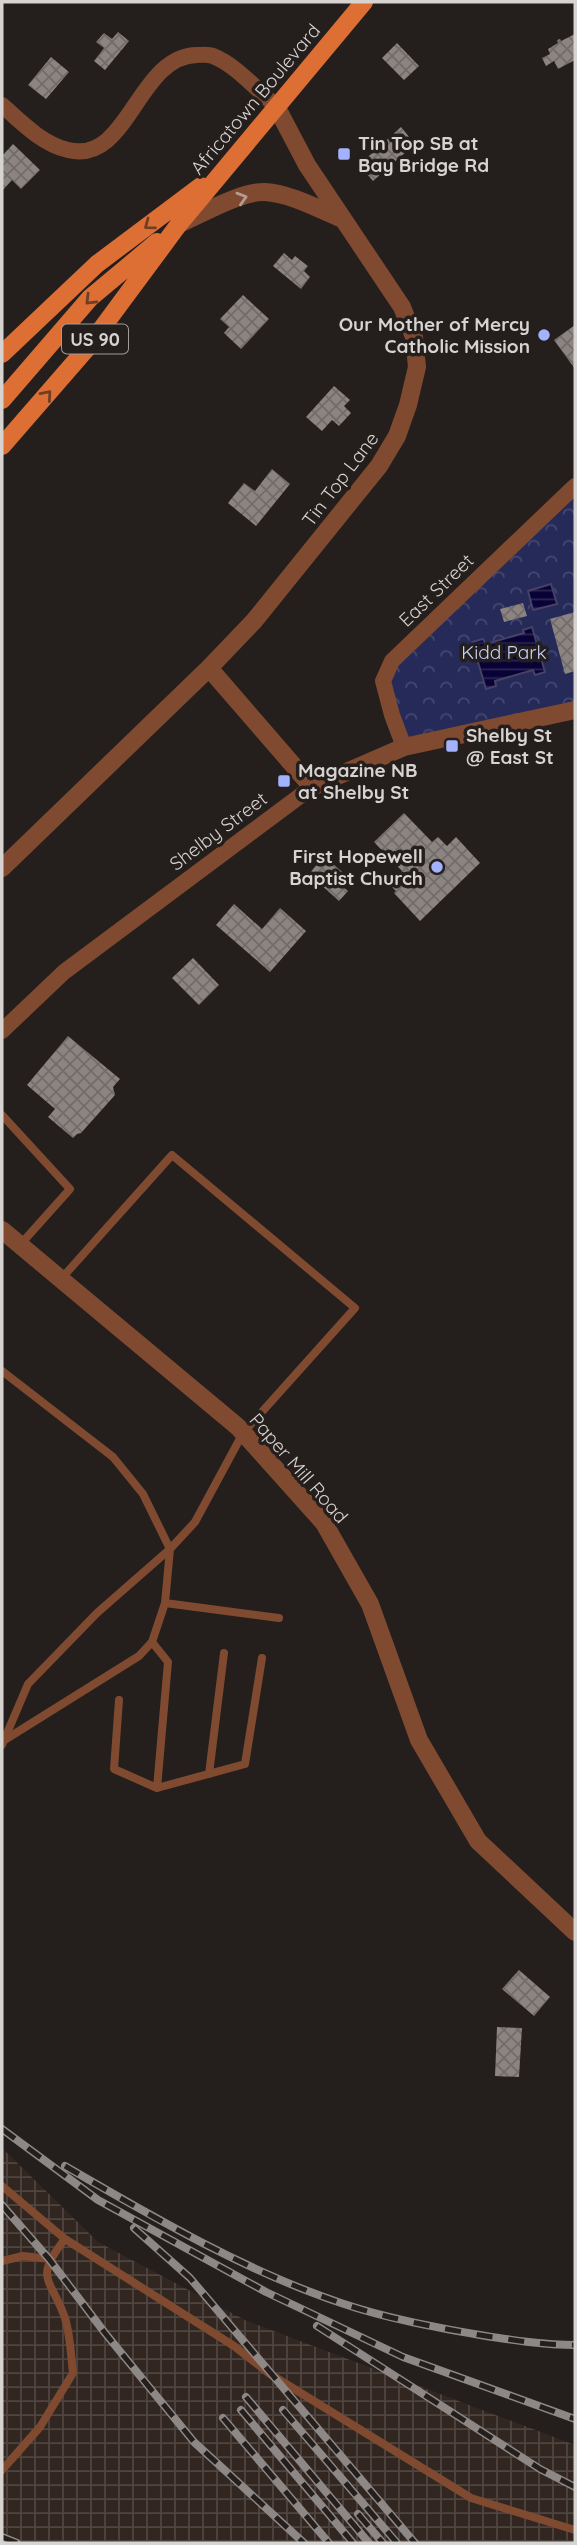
<svg xmlns="http://www.w3.org/2000/svg" width="577" height="2545" font-family="Quicksand,sans-serif">
  <style>
    .industrial { fill: url(#industrial-grid) }
    .forest { fill: url(#forest-crowns) }
    .water { fill: url(#water-rules); stroke: #464165; stroke-width: 2 }
    .building { fill: url(#building-cross-hatch) }
    .lines { fill: none; stroke-linecap: round; stroke-linejoin: round }
    .service { stroke: #7f4a30; stroke-width: 8 }
    .minor { stroke: #7f4a30; stroke-width: 16 }
    .tertiary { stroke: #7f4a30; stroke-width: 18 }
    .primary { stroke: #dd6f35; stroke-width: 18 }
    .rail-casing { stroke: #8d8886; stroke-width: 8 }
    .rail { stroke: #241f1c; stroke-width: 5; stroke-dasharray: 16; stroke-linecap: butt }
    .oneway { stroke: #b49c91 }
    .oneway2 { stroke: #6e3f26 }
    .poi-dot { fill: #a3b2fc; stroke: #241f1c; stroke-width: 2.5 }
    .labels { text-anchor: middle; dominant-baseline: central; stroke-width: 7; stroke-linejoin: round; paint-order: stroke }
    .shield { fill: #241f1c; stroke: #a19d9b; stroke-width: 2 }
    .shield-label { font-size: 18px; font-weight: bold; fill: #d7d3d1 }
    .street-label { font-size: 19px; fill: #d7d3d1; stroke: #241f1c }
    .poi-label { font-size: 19px; font-weight: bold; fill: #d7d3d1; stroke: #241f1c; text-anchor: start }
    .park-label { font-size: 19px; fill: #c9d3fe; stroke: #241f1c }
  </style>
  <defs>
    <pattern id="industrial-grid" width="8" height="8" patternUnits="userSpaceOnUse" patternTransform="scale(1.75)"><rect width="8" height="8" fill="#322621"/><path d="M0 4h8M4 0v8" fill="none" stroke="#4f4540"/></pattern>
    <pattern id="forest-crowns" width="20" height="18" patternUnits="userSpaceOnUse" patternTransform="scale(1.75)"><rect width="20" height="18" fill="#252a59"/><path d="M2 6a3 3 0 1 1 6 0M12 15a3 3 0 1 1 6 0" fill="none" stroke="#444870"/></pattern>
    <pattern id="water-rules" width="6" height="5" patternUnits="userSpaceOnUse" patternTransform="scale(1.75)"><rect width="6" height="5" fill="#080237"/><path d="M0 2.5h6" fill="none" stroke="#2b2653"/></pattern>
    <pattern id="building-cross-hatch" width="8" height="8" patternUnits="userSpaceOnUse" patternTransform="scale(1.75)"><rect width="8" height="8" fill="#8b8481"/><path d="M0 0l8 8M0 8l8-8" fill="none" stroke="#716c6a"/></pattern>
  </defs>
  <rect width="100%" height="100%" fill="#241f1c"/>
  <path class="industrial" d="M2,2148L98,2242L245,2320L575,2445V2543H2Z"/>
  <path class="forest" d="M575,486V710L404,747L383,681Z"/>
  <path class="water" d="M551,584L557,604L533,610L528,591Z
    M532,627L545,672L535,675L533,670L495,681L496,686L486,689L472,642L483,639L486,644L524,633L523,630Z"/>
  <path class="building" d="M118,32L129,41L105,70L94,61L104,48L96,42L104,33L112,39Z
    M575,34V60L558,69L554,61L546,66L542,58L550,54L548,49L558,43L557,40L560,39L561,41Z
    M397,43L419,66L404,80L382,58Z
    M51,57L69,72L46,99L28,85Z
    M401,127L415,144L373,181L359,165Z
    M13,144L40,170L21,189L12,180L2,191V156Z
    M284,253L292,260L295,256L308,266L304,271L310,277L301,289L273,266Z
    M243,295L269,319L241,349L224,333L229,327L220,319Z
    M575,325V369L554,340Z
    M334,386L350,400L344,406L351,413L339,426L332,420L322,431L306,417Z
    M272,469L290,484L256,526L228,503L244,483L255,491Z
    M523,603L527,616L504,622L500,609Z
    M575,612V671L565,674L550,619Z
    M404,813L432,842L438,837L447,846L456,837L480,863L420,921L394,893L396,891L389,884L402,871L374,842Z
    M324,856L348,877L341,885L348,891L339,901L309,874Z
    M234,904L262,929L280,908L306,931L270,972L216,925Z
    M193,958L219,985L199,1005L172,978Z
    M68,1036L120,1079L113,1087L115,1095L81,1133L77,1134L73,1138L48,1117L55,1109L27,1085Z
    M519,1970L550,1997L534,2016L502,1989Z
    M497,2027L522,2028L519,2077L495,2076Z"/>
  <g class="lines">
    <path class="service" d="M2,1115L70,1189L20,1245
      M2,1371L113,1457L143,1494L170,1549L165,1603L152,1642L139,1656L3,1741
      M165,1603L279,1618
      M119,1700L114,1769L157,1788L168,1662L152,1642
      M2,1745L28,1684L97,1613L170,1549L195,1522L243,1433L355,1308L172,1155L61,1279
      M209,1774L224,1653
      M157,1788L245,1764L262,1658
      M2,2186L65,2239L234,2346L270,2374L471,2498L575,2530
      M2,2261L23,2256L49,2259
      M2,2470L40,2427L73,2373C71,2355 70,2334 65,2318C51,2278 33,2279 65,2239"/>
    <path class="minor" d="M2,105C21,122 42,144 68,150C129,165 137,56 197,55C203,55 208,54 213,56C236,65 257,90 276,106
      M404,747L392,715L383,681L392,661L575,486
      M2,1031L64,972L312,787"/>
    <path class="tertiary" d="M179,224C202,214 241,191 265,192C292,194 318,209 343,219
      M209,668L312,787L404,747L575,710
      M2,868L209,668L254,621L379,466L397,436L408,405L417,367L414,337L402,307L307,165L276,106
      M2,1230L238,1427L324,1523L370,1604L419,1740L478,1841L575,1932"/>
    <path class="primary" d="M2,354L97,264L201,186
      M2,400L90,298L157,242
      M2,446L88,347L179,224L364,2"/>
    <defs>
      <path id="rail" d="M2,2129L98,2200L266,2292L403,2357L575,2419
        M65,2166C153,2217 243,2270 341,2303C385,2318 434,2327 480,2335C512,2340 543,2345 575,2345
        M2,2205L49,2259L105,2333L194,2442L304,2543
        M134,2228L190,2278L415,2543
        M317,2326L540,2469L575,2487
        M246,2397L369,2543
        M241,2410L353,2543
        M283,2410L397,2543
        M223,2418L329,2543
        M358,2514L383,2543
        M2,2537L17,2543"/>
    </defs>
    <use href="#rail" class="rail-casing"/>
    <use href="#rail" class="rail"/>
  </g>
  <defs><path id="oneway-chevron" d="M-2-3.5L2.5 0L-2 3.5" fill="none" stroke-width="1.6" stroke-linecap="round" stroke-linejoin="round" transform="scale(1.75)"/></defs>
  <use class="oneway" href="#oneway-chevron" transform="translate(242 198) rotate(-17)"/>
  <g class="oneway2">
    <use href="#oneway-chevron" transform="translate(149 225) rotate(143)"/>
    <use href="#oneway-chevron" transform="translate(90 300) rotate(135)"/>
    <use href="#oneway-chevron" transform="translate(47 395) rotate(-49)"/>
  </g>
  <g class="poi-dot">
    <rect x="337" y="147" width="14" height="14" rx="3.5"/>
    <circle cx="544" cy="335" r="7"/>
    <rect x="445" y="739" width="14" height="14" rx="3.5"/>
    <rect x="277" y="774" width="14" height="14" rx="3.5"/>
    <circle cx="437" cy="867" r="7"/>
  </g>
  <g class="labels">
    <rect class="shield" x="62" y="324.5" width="66" height="29" rx="5"/>
    <g class="shield-label">
      <text x="95" y="339">US 90</text>
    </g>
    <g class="street-label">
      <text transform="translate(255 99) rotate(-50)">Africatown Boulevard</text>
      <text transform="translate(340 479) rotate(-53)">Tin Top Lane</text>
      <text transform="translate(436 590) rotate(-44)">East Street</text>
      <text transform="translate(218 831) rotate(-37)">Shelby Street</text>
      <text transform="translate(299 1468) rotate(49)">Paper Mill Road</text>
    </g>
    <g class="poi-label">
      <text x="358" y="143">Tin Top SB at<tspan x="358" dy="22">Bay Bridge Rd</tspan></text>
      <text x="530" y="324" text-anchor="end">Our Mother of Mercy<tspan x="530" dy="22">Catholic Mission</tspan></text>
      <text x="466" y="735">Shelby St<tspan x="466" dy="22">@ East St</tspan></text>
      <text x="298" y="770">Magazine NB<tspan x="298" dy="22">at Shelby St</tspan></text>
      <text x="423" y="856" text-anchor="end">First Hopewell<tspan x="423" dy="22">Baptist Church</tspan></text>
    </g>
    <g class="park-label">
      <text x="504" y="652">Kidd Park</text>
    </g>
  </g>
  <rect width="577" height="2545" fill="none" stroke="#d7d3d1" stroke-width="7"/>
</svg>
